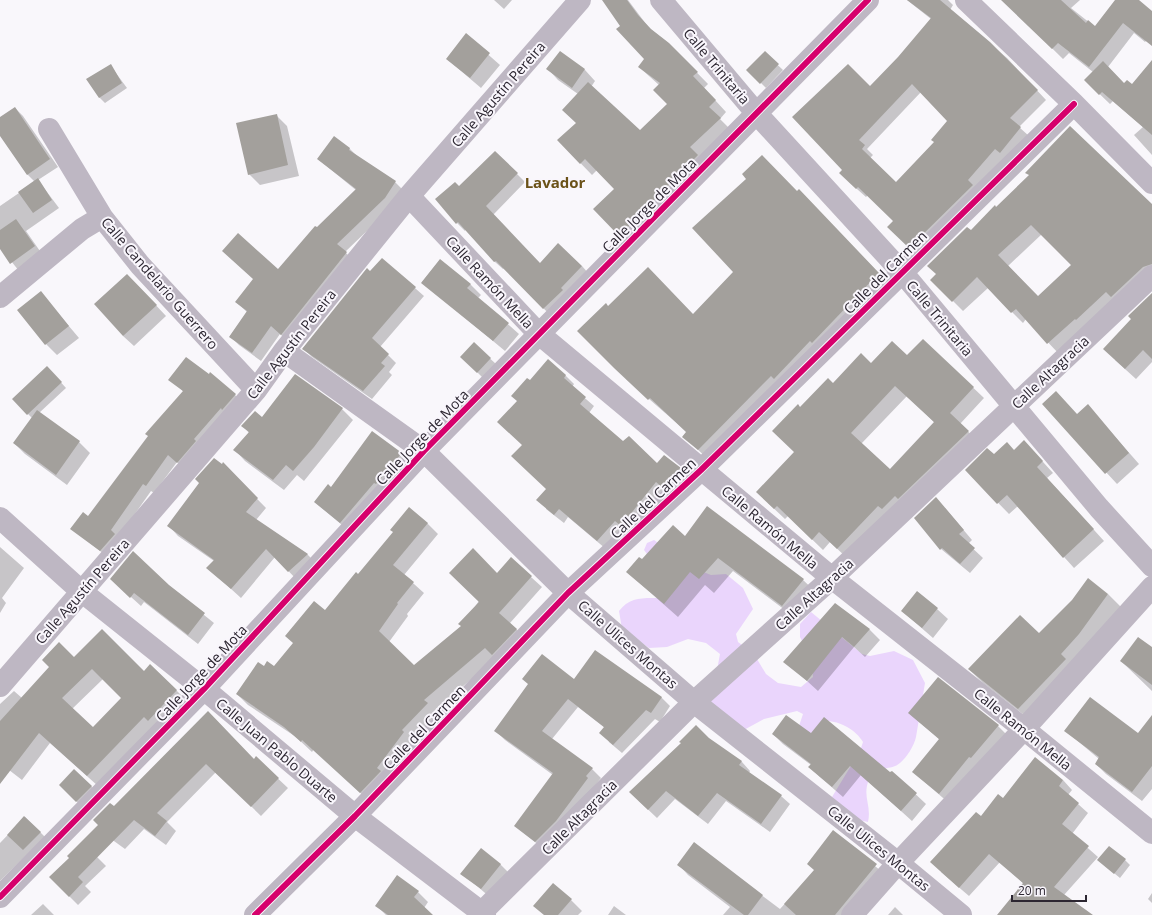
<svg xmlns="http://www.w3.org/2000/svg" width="1152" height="915" font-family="'Open Sans',sans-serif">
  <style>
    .green { fill: #ead5fc }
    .shadow { fill: #0003; fill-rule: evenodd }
    .building { fill: #a3a09c; fill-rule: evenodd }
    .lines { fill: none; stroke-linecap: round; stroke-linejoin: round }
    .minor { stroke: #beb7c3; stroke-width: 22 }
    .cycleway-casing { stroke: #f9f6fc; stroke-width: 8 }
    .cycleway { stroke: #d6006c; stroke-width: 6 }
    .labels { text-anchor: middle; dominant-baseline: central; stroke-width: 4; stroke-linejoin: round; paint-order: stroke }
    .street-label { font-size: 14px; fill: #2c2631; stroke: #f9f6fc }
    .neighbourhood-label { font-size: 15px; font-weight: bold; fill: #6a5118; stroke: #f9f6fc }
  </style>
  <rect width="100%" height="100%" fill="#f9f7fb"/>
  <path class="green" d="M654,540L696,569L711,575L726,574L743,588L753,609L736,634L738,642L754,654L766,674L778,683L801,687L813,677L812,661L800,637V624L811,612L862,654L870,656L894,651L913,660L925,683L916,737C914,746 907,757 900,763C891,771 877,765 870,777C861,796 872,804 868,822L854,819L832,797L860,751L863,742C856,730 840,721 826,721L810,737L796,735L803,714L797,711L764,719L742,731L711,702L720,654L706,643L688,639L667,647L649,648L622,629L619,611C630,596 645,598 662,598L664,577L644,550L647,543Z"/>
  <path class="shadow" d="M494,0H512L504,9Z
    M609,0H628L649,28L669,44L708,84L704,88L726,112L720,119L731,130L631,246L594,209L615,189L597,170L592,175L558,140L577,123L578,94L558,80L548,69L560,52L585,70L595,81L591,87L640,132L668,104L659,85L639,67L645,59L621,26Z
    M907,0H948L953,5L950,10L1007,58L1046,100L1019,127L1029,136L919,256L889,227L894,221L868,195L866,197L849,182L844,170L870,88L899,58L931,19ZM921,92L948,121L935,142L896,183L870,158L873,155L867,149Z
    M1003,0H1080L1071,8L1095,27L1117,0H1137L1152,12V34L1145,42L1134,33L1108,67L1125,85H1132L1152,61V155L1134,135L1143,127L1113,101L1110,104L1085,80L1093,72L1069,53L1063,59Z
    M466,35L500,65L481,88L447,59Z
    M765,53L783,70L766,88L748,70Z
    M110,65L127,88L105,103L99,97Z
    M15,108L23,116L58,167L38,180L59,208L26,231L42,254L19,271L0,247V206L35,182L27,174L0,135V118Z
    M276,115L287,126L299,176L260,185L249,174Z
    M349,148L359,158L395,182L404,191L393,206L345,252L355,262L290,343L280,334L261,361L239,345L230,336L247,312L236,302L278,270L317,229L357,191L318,159Z
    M495,152L525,182L493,215L540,264L582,266L589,274L551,316L504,268L503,269L495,262L466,229L465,231L457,223L459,188Z
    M797,192L809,201L889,284L709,460L683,436L687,432L626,379L608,307L693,315L734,272Z
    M1152,205V279L1059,354L1026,319L1023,323L988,288L963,311L932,280L971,232L996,208ZM1042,234L1073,265L1038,297L1008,266Z
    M382,259L424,296L380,347L396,363L389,372L392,375L372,399L312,357L303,348Z
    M440,260L471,285L481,295L478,298L519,334L505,351L422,282Z
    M138,286L166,316L134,346L123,336Z
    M41,293L79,338L57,355L46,344Z
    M1152,295V362L1136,379L1115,360L1133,319Z
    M923,340L984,398L960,424L979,442L848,559L830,542L823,550L788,516L785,519L768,503L795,453L801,408L833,384L871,364L907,357ZM907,396L935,423L890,471L861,444Z
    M474,344L496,364L483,378L462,357Z
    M548,360L566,376L574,384L572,387L594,406L589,413L623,443L657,464L665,456L689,478L606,549L568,517L564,523L546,509L547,489L523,445L518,401L530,382Z
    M47,367L66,388L39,413L79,442L90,453L67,485L25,454L14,443L32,418L13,399Z
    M296,376L342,409L353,420L304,481L297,475L284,490L245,461L235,450L249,433L243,426L262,418Z
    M170,379L235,395L243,403L185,470L177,462L154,493L151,491L118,538L109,558L72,529L89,517L184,392Z
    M1043,404L1078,415L1088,406L1139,464L1117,484Z
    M373,433L410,463L349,531L315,502L331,488Z
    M1014,451L1034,452L1053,473L1047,478L1104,541L1074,568L1018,506L1009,514L966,470L994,456Z
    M223,464L266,508L256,520L307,554L316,563L298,581L275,557L241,598L208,568L214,561L178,536L169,526Z
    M945,508L972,540L968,544L983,558L970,573L941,549Z
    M427,523L438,534L404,575L424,593L407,614L408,616L389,642L414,666L462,626L497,574L511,559L542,587L510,623L527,640L496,658L434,711L438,714L371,803L314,749L312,752L296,737L248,705L237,694L264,667H274L358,576Z
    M685,537L803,580L818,594L797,619L733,571L714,593L705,585L678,617L627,572L642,561Z
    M0,547L24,568L2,598L6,603L0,613Z
    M168,586L214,623L198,644L144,602L141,606L121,588Z
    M1108,594L1122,608L1033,722L983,683L969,669L1039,635Z
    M835,604L870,630L880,640L865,657L854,647L818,691L785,661Z
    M937,609L948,619L933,638L902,611Z
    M1152,648V691L1121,661Z
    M74,659L144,672L176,690L187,701L98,786L50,743L22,780L0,763V704L14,691L22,698ZM103,679L122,698L93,729L72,709Z
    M575,681L661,697L670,706L660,722L655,719L622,753L609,742L605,728L578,707L552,739L592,769L601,778L545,850L515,826L553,775L505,740L496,731Z
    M208,712L254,760L256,758L288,788L261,816L216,772L167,822L176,831L166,845L144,829L125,849L107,836L100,825L114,807Z
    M909,713L998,726L1009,737L950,804L913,772L940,740Z
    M1066,731L1138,735L1152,738V789L1142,801L1106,774L1096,764L1099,759Z
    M773,734H811L890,774L892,772L926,804L912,821L861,775L843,797L820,777L810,767L811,765L783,744Z
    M709,739L742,762L750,771L749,773L781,796L790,804L770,832L726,801L708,824L675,799L657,818L639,801L682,743Z
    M1063,780L1072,790L1068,795L1088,813L1072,834L1098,857L1064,895L1092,915H998L1024,884L1000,862L969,896L941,872L981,817L1003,799Z
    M60,785L91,786L96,792L81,806Z
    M25,817L45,837L0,881V843Z
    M833,832L886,875L854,915H723L730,907L688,875L679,865L694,844L780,909L815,870Z
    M82,842L106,866L85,886L91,892L78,905L50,877L70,858Z
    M1098,860H1125L1130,865L1120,878Z
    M500,864L511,875L492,899L462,873Z
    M418,892L428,902L424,908L432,915H386L377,906Z
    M1152,893V903L1148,899Z
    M571,900L582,911L578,915H544Z
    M43,904L54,915H31Z
    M614,906L626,915H608Z
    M895,907L903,915H888Z"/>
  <path class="building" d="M602,0H627L638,15L651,29L669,43L698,72L693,76L716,100L709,107L721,118L690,147L698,155L619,236L593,209L614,189L585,159L580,164L557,140L576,123L562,110L588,82L640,130L667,104L653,90L660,83L638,67L644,59L616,29L620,26Z
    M907,0H940L990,42L1038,90L1010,118L1021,127L1000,153L995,149L968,180L973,185L909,248L887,227L893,221L858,187L856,189L839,173L842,170L792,117L848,64L870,86L898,57L931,18ZM912,84L947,121L931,140L934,142L896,182L862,149L865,145L859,140Z
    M1001,0H1061L1086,23L1088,20L1095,26L1115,0H1139L1152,11V46L1123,23L1089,67L1058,43L1052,49Z
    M466,33L490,53L470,78L446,59Z
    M560,51L585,69L572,88L546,69Z
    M765,51L779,64L760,84L746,70Z
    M1152,60V135L1102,92L1099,95L1084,80L1103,61L1124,83L1127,80L1132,84Z
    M111,64L122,83L99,98L86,79Z
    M15,107L50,159L27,175L0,136V117Z
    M277,114L288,165L248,175L236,123Z
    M1070,126L1152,204V264L1143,267L1111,297L1106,292L1076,320L1075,319L1047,344L1016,309L1011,313L977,277L952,302L930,280L936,274L927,266L967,227L971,230L995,205L996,207L1029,175L1025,173ZM1031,225L1071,265L1038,296L998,255Z
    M334,136L350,148L349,150L396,181L385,198L337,244L347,252L281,335L271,326L252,353L229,337L247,311L235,302L253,279L222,251L238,233L278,269L315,226L317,227L356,189L317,159Z
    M495,151L518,173L486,206L540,263L558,243L582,266L561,288L563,290L543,309L496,261L494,262L458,222L456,224L435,199L455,182L459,186Z
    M762,155L797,191L799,189L879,273L812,343L810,341L774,379L771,376L698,450L682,437L686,432L650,398L648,400L614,368L577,331L606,303L608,306L648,267L693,314L733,272L692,228L746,179L742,174Z
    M38,178L52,200L33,213L18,192Z
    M16,219L35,246L10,264L0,249V230Z
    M382,258L416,287L372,338L389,354L381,363L385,366L363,391L302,349L367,268L370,271Z
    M440,259L471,284L467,288L509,323L493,341L421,283Z
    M127,274L157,305L123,336L94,304Z
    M41,291L69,326L45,345L17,310Z
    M1152,293V359L1143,350L1125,369L1103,349L1131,319L1128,316Z
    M923,339L974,387L950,413L969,431L898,499L895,496L882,509L878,506L837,549L819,532L812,540L777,506L774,509L756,492L794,452L772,431L798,404L800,407L828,378L833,383L861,353L871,363L892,341L907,355ZM895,386L934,422L890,469L851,433Z
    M474,342L491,358L477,373L460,357Z
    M186,357L209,374L210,372L236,394L222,410L221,408L194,439L196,441L177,463L168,455L146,486L143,484L111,530L115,534L100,551L70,529L83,512L88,516L148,436L145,434L183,391L168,380Z
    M548,359L566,375L564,378L586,397L580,404L623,441L629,436L657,463L664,455L681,468L663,488L656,482L621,526L615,521L597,541L559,509L554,515L536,500L546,489L511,456L522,445L497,422L517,401L511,396L527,378L530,380Z
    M47,366L62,382L27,415L12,399Z
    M295,374L343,408L314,447L293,471L286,465L273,480L233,450L249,432L241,426L255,411L262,417Z
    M1056,391L1077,414L1088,404L1129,453L1105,474L1042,404Z
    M37,410L80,441L56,475L13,443Z
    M372,431L402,453L376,484L374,483L340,523L314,502L328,484L331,487Z
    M1024,440L1043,461L1037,467L1094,529L1063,558L1007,495L997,504L965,470L987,448L994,454L1007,442L1014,450Z
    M214,458L222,464L223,462L258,498L246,512L308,554L288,572L266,549L231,589L206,568L214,560L167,526L199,483L195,479Z
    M936,497L964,530L959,534L975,548L960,564L942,548L940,550L914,518Z
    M707,506L804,579L782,606L718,558L699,579L690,572L664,604L626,572L639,557L642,559L673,525L685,536Z
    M409,507L428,523L393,565L414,582L397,603L398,604L379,631L414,665L461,626L458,624L479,602L449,573L473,548L497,573L511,557L532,576L499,613L517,629L492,655L485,648L424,700L428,703L402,730L404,732L377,768L381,771L360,793L302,740L301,742L284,727L236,694L258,662L264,666L267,661L274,666L293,643L285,636L314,601L325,610L356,572L358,574L393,532L390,530Z
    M133,551L169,585L205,613L188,635L134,593L130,598L110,579Z
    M1088,578L1108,594L1079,634L1061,654L1066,659L1018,709L968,669L1020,615L1039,633L1072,600Z
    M917,591L938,608L922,628L901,611Z
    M835,603L870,629L854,647L842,637L807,681L783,662Z
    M102,629L144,671L150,664L177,690L148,721L144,717L87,776L39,733L0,784V721L49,667L42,660L59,642L74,657ZM92,669L121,698L93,727L62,698Z
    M1138,637L1152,647V685L1120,661Z
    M595,650L662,697L651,713L646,710L613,745L599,733L604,727L568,699L542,731L593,768L586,776L588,778L556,821L535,842L514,826L553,773L494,731L528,684L522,679L542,654L574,679Z
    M938,677L999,725L971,758L969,757L939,794L912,772L939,739L908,713Z
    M1090,697L1138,733L1152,715V766L1132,792L1095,764L1099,757L1064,731Z
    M208,711L254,759L256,756L279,778L251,807L206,764L157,813L167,821L155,836L134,820L78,877L83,882L69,897L49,877L69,858L67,856L98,825L93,820L110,803L114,806Z
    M786,715L811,733L824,717L890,772L892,771L917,793L901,811L850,766L832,787L808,767L811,764L772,734Z
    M696,725L709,738L742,761L739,765L782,795L761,824L717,793L698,816L666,791L648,810L629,792L681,743L679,742Z
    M1035,757L1063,780L1059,786L1079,803L1062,824L1089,846L1054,887L1093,915H997L1023,883L989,854L959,888L930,862L976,812L981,816L998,794L1003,798Z
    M74,769L92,786L76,802L59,785Z
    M24,816L41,832L23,850L7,835Z
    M833,830L877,864L835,915H796L784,904L814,870L807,864Z
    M694,842L763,895L748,915H744L677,865Z
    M1109,846L1126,859L1114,874L1097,860Z
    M481,848L501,864L481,889L460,874Z
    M397,875L419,891L414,897L433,915H388L375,906Z
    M553,883L572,899L558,915H544L533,906Z"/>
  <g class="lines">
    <path class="minor" d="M661,0L757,114L902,272L1099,508L1152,566
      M966,0L1074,104L1152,183
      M49,129L102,217L140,265L256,390
      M409,196L538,333L832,578L1024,729L1152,833
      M0,297L82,229L102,217
      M284,351L424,451L568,593L694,702L898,863L961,915
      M0,518L81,591L204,689L355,816L485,915
      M0,686L256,390L284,351L409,196L580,0
      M0,897L204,689L424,451L868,0
      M255,915L355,816L568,593L701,470L1074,104
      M479,915L694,702L832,578L1152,276
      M852,915L898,863L1024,729L1152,587"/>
    <defs>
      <path id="cycleway" d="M0,897L204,689L424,451L868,0
        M255,915L355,816L568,593L701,470L1074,104"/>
    </defs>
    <use href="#cycleway" class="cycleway-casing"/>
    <use href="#cycleway" class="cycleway"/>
  </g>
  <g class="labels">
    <g class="street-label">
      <text transform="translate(717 66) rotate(50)">Calle Trinitaria</text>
      <text transform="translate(498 94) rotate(-49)">Calle Agustín Pereira</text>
      <text transform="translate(649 205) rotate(-45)">Calle Jorge de Mota</text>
      <text transform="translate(885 272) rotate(-45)">Calle del Carmen</text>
      <text transform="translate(490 282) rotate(47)">Calle Ramón Mella</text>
      <text transform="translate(160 283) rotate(49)">Calle Candelario Guerrero</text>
      <text transform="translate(940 318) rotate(50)">Calle Trinitaria</text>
      <text transform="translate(291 344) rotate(-52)">Calle Agustín Pereira</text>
      <text transform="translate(1050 372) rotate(-43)">Calle Altagracia</text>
      <text transform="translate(422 437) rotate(-46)">Calle Jorge de Mota</text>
      <text transform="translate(653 498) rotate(-43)">Calle del Carmen</text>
      <text transform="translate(770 527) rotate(40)">Calle Ramón Mella</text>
      <text transform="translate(82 591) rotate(-49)">Calle Agustín Pereira</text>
      <text transform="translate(814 594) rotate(-42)">Calle Altagracia</text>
      <text transform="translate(628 644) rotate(41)">Calle Ulices Montas</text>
      <text transform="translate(201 673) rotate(-47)">Calle Jorge de Mota</text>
      <text transform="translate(424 727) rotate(-46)">Calle del Carmen</text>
      <text transform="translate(1023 729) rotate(39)">Calle Ramón Mella</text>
      <text transform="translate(277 750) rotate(40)">Calle Juan Pablo Duarte</text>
      <text transform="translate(579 817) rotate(-45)">Calle Altagracia</text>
      <text transform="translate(879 848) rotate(39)">Calle Ulices Montas</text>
    </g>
    <g class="neighbourhood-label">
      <text x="555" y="182">Lavador</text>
    </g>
  </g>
  <path d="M1012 895v6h74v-6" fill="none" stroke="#2c2631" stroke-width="2"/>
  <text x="1018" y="895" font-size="12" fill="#2c2631" stroke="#f9f6fc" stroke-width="3" paint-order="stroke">20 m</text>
</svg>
